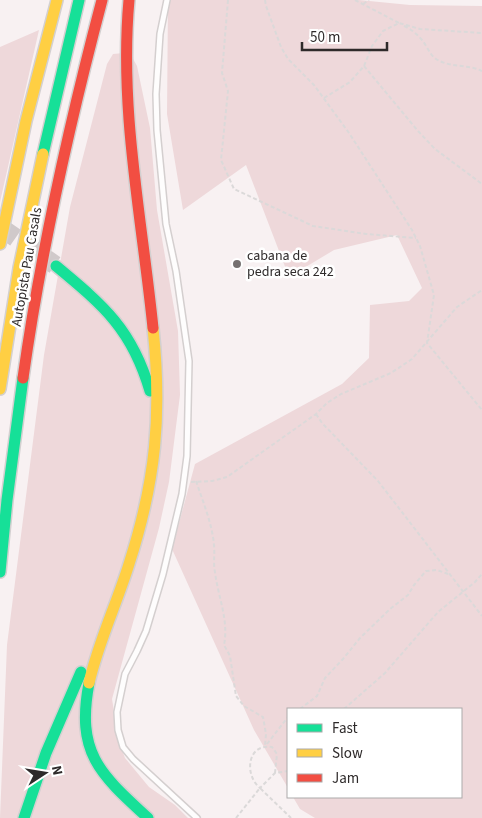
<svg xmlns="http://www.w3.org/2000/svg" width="482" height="818" font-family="'Source Sans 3',sans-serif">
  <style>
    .green { fill: #eed8da }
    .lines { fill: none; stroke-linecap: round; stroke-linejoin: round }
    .highway-tunnel { stroke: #d0c9ca; stroke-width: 19; stroke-dasharray: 19 9; stroke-linecap: butt }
    .lane-casing { stroke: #d4cfcf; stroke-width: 8 }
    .fast-casing { stroke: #d3d0d0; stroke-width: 14 }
    .slow-casing { stroke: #d3d0d0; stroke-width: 14 }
    .jam-casing { stroke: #d3d0d0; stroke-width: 14 }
    .path { stroke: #dbd9d9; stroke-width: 2; stroke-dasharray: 4 2.5; stroke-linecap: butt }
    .lane { stroke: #fefdfd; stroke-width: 5 }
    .fast { stroke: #16e098; stroke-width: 11 }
    .slow { stroke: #ffcf43; stroke-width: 11 }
    .jam { stroke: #f24e42; stroke-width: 11 }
    .poi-dot { fill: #757070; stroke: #fff; stroke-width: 2 }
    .labels { text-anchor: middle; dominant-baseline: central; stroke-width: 5; stroke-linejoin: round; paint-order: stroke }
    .poi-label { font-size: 14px; fill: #2e2a2a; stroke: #fff; text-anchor: start }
    .street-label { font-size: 14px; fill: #2e2a2a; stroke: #fff }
  </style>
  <rect width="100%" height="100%" fill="#f8f1f2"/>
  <path class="green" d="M168,0H359L410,5L482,6V818H315L300,809L293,797H461V709H288V788L254,730L172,549L195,464L342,384L369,358L370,305L409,301L422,288L397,235L334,250L289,277L246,165L183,210L167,114Z
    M39,30L0,202V47Z
    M124,53L131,55L137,66L150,128L157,210L178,331L180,395L169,482L159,528L112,699L119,742L125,758L149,787L175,805L188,818H0L7,645L44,355L70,207L107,64L113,54Z"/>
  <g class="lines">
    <path class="highway-tunnel" d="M0,227L55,265"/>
    <defs>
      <path id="lane" d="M167,0L160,34L156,94L157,130L166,224L176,271L189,361L187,456L182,494L163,574L146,631L137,651L125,674L117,712L118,730L123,747L133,759L197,818"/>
      <path id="fast" d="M43,154L79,0
        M56,266C104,306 132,329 150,391
        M0,572L7,500L23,378
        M89,683C76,753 99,773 148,818
        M24,818L46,753L81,672"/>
      <path id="slow" d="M0,244L26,121L57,0
        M0,389L19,268L43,154
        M89,683C98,643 117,603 129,564C156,480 162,415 153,328"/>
      <path id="jam" d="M129,0C119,110 142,219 153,328
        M23,378C41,250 69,125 102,0"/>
    </defs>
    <use href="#lane" class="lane-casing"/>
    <use href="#fast" class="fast-casing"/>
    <use href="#slow" class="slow-casing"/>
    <use href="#jam" class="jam-casing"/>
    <path class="path" d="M228,0L222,73L228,91L221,160L234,189L313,226L366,234L416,238
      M265,0L266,6L281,47L288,59L314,85L349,133L412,230L420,246L434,295L427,343L482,410
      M355,0L399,23
      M363,4L369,0
      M404,26C411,29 417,34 422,40C427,46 430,55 436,59C450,68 468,64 482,71
      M364,66L418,131L435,149L482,184
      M324,98L350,82L364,66L372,46L383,31L399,23L420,29L482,33
      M316,414L322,423L378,481L482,616
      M196,481C203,502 212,523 214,545C215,554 213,563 215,572C218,597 229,620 224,645L230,656L236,696L244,706L263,717L266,734L265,746
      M191,482L212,481L227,477L316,414L327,403L341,394L391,373L412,359L457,307L482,290
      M300,709L317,696L325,678L343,659L360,638L390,609L408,595L414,585L426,571L437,570L448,574
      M344,709L385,673L438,612L475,582L482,574
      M267,744L288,717
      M275,773L277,754L272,747C247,743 244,775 260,788L275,773L288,771
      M236,818L260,788L291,818"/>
    <use href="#lane" class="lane"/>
    <use href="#fast" class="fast"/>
    <use href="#slow" class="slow"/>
    <use href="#jam" class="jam"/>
  </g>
  <circle class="poi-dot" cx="237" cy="264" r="5"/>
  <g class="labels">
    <g class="poi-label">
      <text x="247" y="256">cabana de<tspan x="247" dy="16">pedra seca 242</tspan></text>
    </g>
    <g class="street-label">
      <text transform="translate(27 267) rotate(-80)">Autopista Pau Casals</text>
    </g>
  </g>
  <rect x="287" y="708" width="175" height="90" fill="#ffffff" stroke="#abaaaa"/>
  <rect x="297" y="724" width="25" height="8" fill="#16e098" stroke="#abaaaa"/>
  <text x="332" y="733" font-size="15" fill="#2e2a2a">Fast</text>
  <rect x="297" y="749" width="25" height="8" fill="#ffcf43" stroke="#abaaaa"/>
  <text x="332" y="758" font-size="15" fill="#2e2a2a">Slow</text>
  <rect x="297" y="774" width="25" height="8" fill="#f24e42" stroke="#abaaaa"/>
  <text x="332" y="783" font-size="15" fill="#2e2a2a">Jam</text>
  <g transform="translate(45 773) rotate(78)" stroke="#ffffff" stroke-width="4" paint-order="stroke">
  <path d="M0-4L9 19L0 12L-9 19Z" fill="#2e2a2a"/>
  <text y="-8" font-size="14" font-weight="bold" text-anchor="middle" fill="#2e2a2a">N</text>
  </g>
  <path d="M302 42v8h85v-8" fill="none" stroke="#2e2a2a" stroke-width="2.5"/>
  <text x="310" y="42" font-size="15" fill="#2e2a2a" stroke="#ffffff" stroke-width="4" paint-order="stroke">50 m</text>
</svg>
